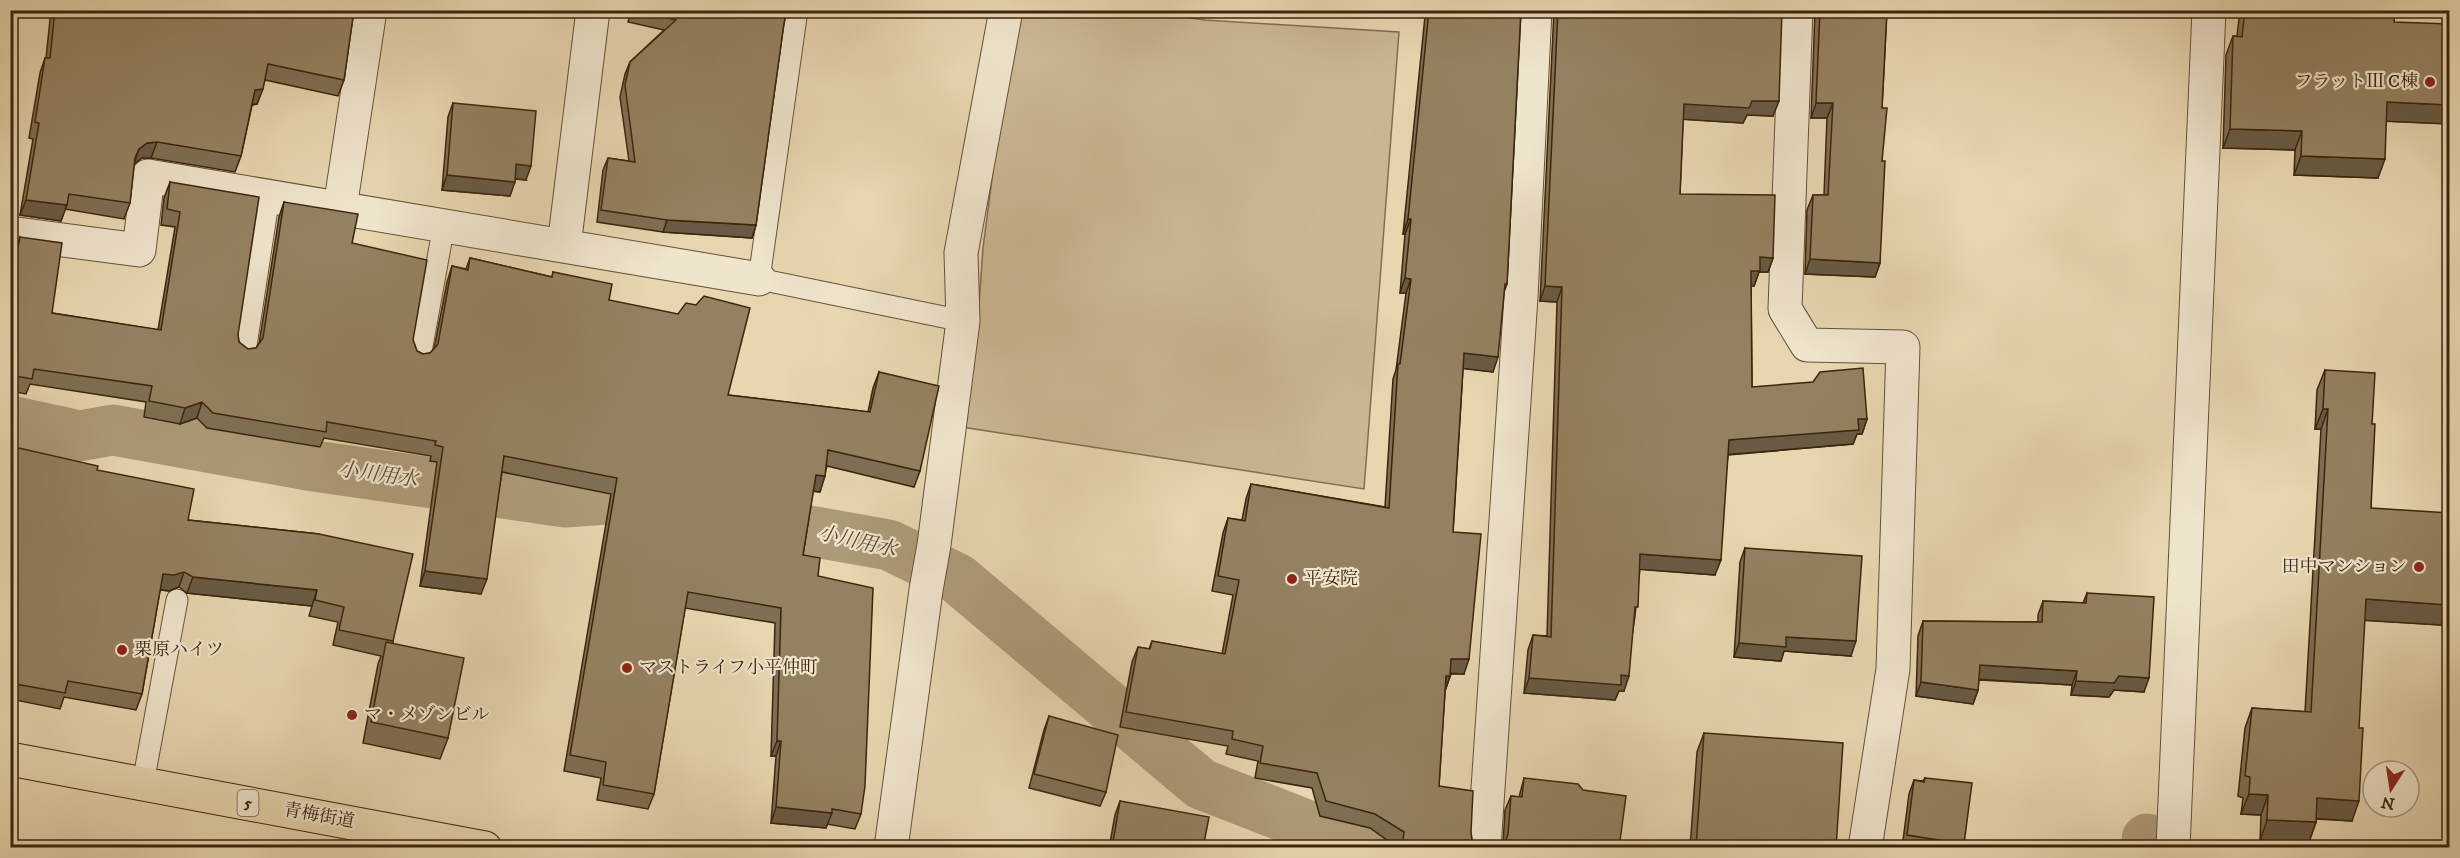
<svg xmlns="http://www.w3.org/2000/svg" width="2460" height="858" font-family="'IM FELL DW Pica','Noto Serif JP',serif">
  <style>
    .green { fill: #cab894; stroke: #826e50; stroke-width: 1.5 }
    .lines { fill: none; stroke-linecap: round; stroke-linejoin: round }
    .canal { stroke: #ad9a78; stroke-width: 51 }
    .service-casing { stroke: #665135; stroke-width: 23 }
    .minor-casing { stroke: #665135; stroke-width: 35 }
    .primary-casing { stroke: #3b250c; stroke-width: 35 }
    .service { stroke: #efe4cc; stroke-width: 21 }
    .minor { stroke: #efe4cc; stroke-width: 33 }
    .primary { stroke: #e7d6b0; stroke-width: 33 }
    .wall { fill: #7f6f53; stroke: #3b250c; stroke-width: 1.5 }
    .shaded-wall { fill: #685a44; stroke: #3b250c; stroke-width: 1.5 }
    .building { fill: #948161; stroke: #3b250c; stroke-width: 1.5 }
    .poi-dot { fill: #8f2418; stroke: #efe4cc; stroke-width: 2 }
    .labels { text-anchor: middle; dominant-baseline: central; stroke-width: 4.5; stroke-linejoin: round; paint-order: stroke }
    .shield { fill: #efe4cc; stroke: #715e46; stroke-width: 1.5 }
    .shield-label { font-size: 16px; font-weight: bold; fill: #3b250c }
    .poi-label { font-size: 18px; fill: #3b250c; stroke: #efe4cc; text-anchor: start }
    .street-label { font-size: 18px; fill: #3b250c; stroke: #efe4cc }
    .water-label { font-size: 20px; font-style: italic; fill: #5d482c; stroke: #efe4cc }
  </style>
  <rect width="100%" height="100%" fill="#e7d6b0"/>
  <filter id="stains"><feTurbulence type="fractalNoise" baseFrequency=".00333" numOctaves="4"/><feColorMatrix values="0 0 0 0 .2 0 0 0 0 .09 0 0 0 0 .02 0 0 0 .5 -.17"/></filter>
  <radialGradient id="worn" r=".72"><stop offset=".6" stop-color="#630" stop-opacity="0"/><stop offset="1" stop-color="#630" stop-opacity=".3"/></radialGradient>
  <path class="green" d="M1014,11H1142L1205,20L1399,32L1364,489L962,427L979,304L983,248Z"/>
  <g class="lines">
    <path class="canal" d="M10,421L79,436L113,430L307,465L565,502L621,498L889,545L958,579L1201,784L1329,834L1363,842L1371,848
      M2147,848V839"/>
    <defs>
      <path id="service" d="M797,10L759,279L963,321
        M245,352L269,196
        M420,357L444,225
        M143,783L177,600"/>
      <path id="minor" d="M1796,10L1785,309L1807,345L1903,347L1893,669L1865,848
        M340,208L370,10
        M10,233L139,250L148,176L759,279
        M564,246L593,10
        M891,848L926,590L934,545L963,321L961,253L1006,10
        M1484,848L1521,297L1535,10
        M2173,848L2209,10"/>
      <path id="primary" d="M10,759L485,848"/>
    </defs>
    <use href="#service" class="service-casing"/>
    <use href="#minor" class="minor-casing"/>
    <use href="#primary" class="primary-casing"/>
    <use href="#service" class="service"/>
    <use href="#minor" class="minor"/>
    <use href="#primary" class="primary"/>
  </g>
  <path class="wall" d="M51,10H354L344,80L338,96L265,80L257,104L252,105L241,156L235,172L151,158H142L134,164L130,203L124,219L65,209L61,221L20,215L33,139L29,138L40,73L45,58H46Z
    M616,10H787L784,23L756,225L752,238L663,232L597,222L603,170L608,158L629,161L620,97L625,74L630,62L664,30L628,22L630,15L616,12Z
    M1389,10H1521L1507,284L1504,292L1493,372L1463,368L1453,532L1464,674H1451L1445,691L1439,786L1471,832L1472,841L1478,848H1398L1370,828L1320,816L1312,788L1255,778L1258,761L1226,754L1228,746L1120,727L1132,662L1138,647L1149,649L1152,641L1222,654L1233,595L1212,591L1223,533L1228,518L1242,520L1246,499L1251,484L1385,507L1393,379L1396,370L1406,293H1400L1405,234H1403L1425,16Z
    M1554,10H1782L1773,116L1747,115L1743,123L1683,119L1680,194L1773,258L1768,272H1759L1754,286H1751L1752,387L1867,419L1862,434H1857L1853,444L1728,455L1715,575L1640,569L1635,616L1624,691H1619L1615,700L1524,693L1528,650L1533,635L1547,636L1557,302L1540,301Z
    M1887,10L1882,108L1880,263L1875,277L1805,274L1807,210L1813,195H1824L1827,118H1811L1815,11Z
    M2240,10H2395L2394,22L2450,124L2386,121L2378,178L2294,175L2295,150L2223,148L2226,55L2233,36H2237Z
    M453,103L526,180L515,179L510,196L442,190L448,117Z
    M170,182L238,335L239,342L248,349L256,348L259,344L279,217L284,202L352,243L413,340L417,351L423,354L430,353L434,349L447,282L452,266L466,269L470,258L552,277L553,272L609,300L728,395L868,412L873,388L879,372L920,471L914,487L827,466L820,492L813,491L803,555L818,576L861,814L855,829L827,824L826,828L771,823L776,756H771L775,623L685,608L654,794L648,809L597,800L601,778L564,771L611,494L502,472L481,594L420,586L437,462L430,461L431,456L324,438L320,447L207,428L197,418L180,424L144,417L146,402L30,384L26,394L10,391V251H14L20,237L52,313L158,330L175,227L161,225L164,198Z
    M2325,370L2372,424L2371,508L2450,604H2448L2441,625L2364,620L2352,821L2316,819V822L2309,842L2260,841L2261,815L2241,814L2243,798L2238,796L2245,728L2252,708L2305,712L2321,429H2315L2317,390Z
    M10,446L97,470L188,520L319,534L393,641V644L448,738L440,759L363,743L378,664L381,656L333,645L338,622L309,616L312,606L187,593L179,587L169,591L160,590L142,694L136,710L64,697L60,709L10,699Z
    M1745,548L1851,656L1784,651L1781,661L1734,657L1740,562Z
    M2087,593L2144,692L2114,690L2109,697L2071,695L2072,685L1979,680L1978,690L1973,704L1916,696L1918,636L1923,621L2038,622V615L2043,601L2083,603Z
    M1049,716L1106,792L1100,806L1029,788L1044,730Z
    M1704,733L1836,848H1690L1697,752Z
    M1524,778L1619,848L1503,845L1505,810L1511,796L1519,797Z
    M1925,778L1964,844L1962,848H1902L1909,794L1914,780L1923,781Z
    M1120,801L1203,848H1109L1115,815Z"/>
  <path class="shaded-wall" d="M1389,10H1427L1425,16Z
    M263,89L257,104L249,105L255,90Z
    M1752,101H1779L1773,116L1747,115L1743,123L1678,119L1684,104Z
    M2387,102L2450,105V124L2380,121Z
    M1816,103H1833L1827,118H1811Z
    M2230,129L2302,131L2295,150L2223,148Z
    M157,142L151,158H142L134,164L139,149L147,143Z
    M2301,156L2385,159L2378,178L2294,175Z
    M516,164L531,166L526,180L511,178Z
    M447,175L515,182L510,196L442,190Z
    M26,200L67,205L61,221L20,215Z
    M1408,219H1411L1405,234H1403Z
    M667,220L756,225L752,238L663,232Z
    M1760,257L1773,258L1768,272H1759L1754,286H1746L1751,271Z
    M1810,259L1880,263L1875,277L1805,274Z
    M1405,278L1411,279L1406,293H1400Z
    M1545,286L1562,287L1557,302L1540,301Z
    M1464,353L1498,357L1493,372L1459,368Z
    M202,402L197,418L180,424L185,408Z
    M2323,409H2328L2321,429H2315Z
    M1858,419H1867L1862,434H1857L1853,444L1723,455L1729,440Z
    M816,475L825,476L820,492L810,491Z
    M1640,554L1721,560L1715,575L1635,569Z
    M425,571L487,579L481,594L420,586Z
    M184,572L179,587L169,591L157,589L163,574Z
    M193,577L317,590L312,606L187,593Z
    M2366,599L2448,605L2441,625L2358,620Z
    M1786,637L1856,641L1851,656L1784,651L1781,661L1734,657L1739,643Z
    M1451,659H1469L1464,674L1446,673Z
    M1980,665L2077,671L2072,685L1975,679Z
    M1621,675L1629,676L1624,691H1619L1615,700L1524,693L1529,678Z
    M1446,676H1450L1445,691Z
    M2119,676L2149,678L2144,692L2114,690L2109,697L2071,695L2076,681Z
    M1921,682L1978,690L1973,704L1916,696Z
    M777,741H781L776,756H771Z
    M2249,794L2268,795L2261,815L2241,814Z
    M2317,798L2359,801L2352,821L2309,818Z
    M776,807L832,813L826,828L771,823Z
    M2267,820L2316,822L2309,842L2260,841Z"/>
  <path class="building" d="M55,10H354L344,80L268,64L263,89L255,90L241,156L157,142L147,143L139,149L135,158L130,203L69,194L67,205L26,200L39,123L35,122L45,58H50Z
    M634,10H787L784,23L756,225L667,220L601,210L608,158L635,162L625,85L630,62L676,20Z
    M1429,10H1521L1507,284H1505L1498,357L1464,353L1453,532L1481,534L1469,659H1451L1450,676H1446L1439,786L1473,791L1471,832L1472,841L1478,848H1402L1404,832L1375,814L1326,801L1317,773L1260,763L1263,746L1232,739L1233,731L1126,712L1138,647L1150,649L1152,641L1225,654L1239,580L1218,576L1228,518L1245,521L1251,484L1389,508L1398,364H1400L1411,279L1405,278L1411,219H1408Z
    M1558,10H1782L1779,101H1752L1749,108L1684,104L1680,194L1775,195L1773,258L1760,257V271H1751L1752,387L1813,382L1820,372L1863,368L1867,419H1858L1859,430L1729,440L1721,560L1640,554L1638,607H1635L1629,676L1621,675V685L1529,678L1533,635L1551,637L1562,287L1545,286Z
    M1820,10H1887L1882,108H1887L1882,161H1885L1880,263L1810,259L1813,195H1828L1833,103H1816Z
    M2245,10H2395L2394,22L2450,24V105L2387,102L2385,159L2301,156L2302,131L2230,129L2233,36L2242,37Z
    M453,103L536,111L531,166L516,164L515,182L447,175Z
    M170,182L259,197L238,335L239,342L248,349L256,348L263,338L284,202L358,214L352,243L427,260L413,340L417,351L423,354L430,353L438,344L452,266L468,270L470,258L552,277L553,272L612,284L609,300L678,314L686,303L696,305L704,296L750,308L728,395L870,412L879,372L939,386L920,471L828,450L825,476L816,475L803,555L820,558L818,576L873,588L865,786L861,814L832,809V813L776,807L781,741H777L781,608L688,592L654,794L603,785L606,762L570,755L617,478L504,456L487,579L425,571L443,447L435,445L436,441L327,422L326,432L213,413L202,402L185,408L149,401L152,386L34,369L32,379L10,375V251L17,252L20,237L62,243L52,313L161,330L180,212L167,209Z
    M2325,370L2375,373L2372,424H2375L2371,508L2450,513V584L2448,605L2366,599L2359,728H2363L2359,801L2317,798L2316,822L2267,820L2268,795L2249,794L2250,777L2245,776L2252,708L2311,712L2328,409H2323Z
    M10,446L98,466L97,470L194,489L188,520L319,534L413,554L393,641L339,630L344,607L315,600L317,590L193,577L184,572L174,575L163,574L142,694L68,681L65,693L10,683Z
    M1745,548L1862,556L1856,641L1786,637V647L1739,643Z
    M2087,593L2154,597L2149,678L2119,676L2114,683L2076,681L2077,671L1980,665L1978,690L1921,682L1923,621L2042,622L2043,601L2086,603Z
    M386,642L464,658L448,738L371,722Z
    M1049,716L1118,735L1106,792L1034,774Z
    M1704,733L1843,743L1836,848H1696Z
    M1524,778L1578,784L1583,790L1626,796L1619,848H1500L1505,843L1508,834L1511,796L1522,797Z
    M1925,778L1972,783L1964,844L1907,835L1914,780L1924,782Z
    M1120,801L1209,817L1203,848H1112Z
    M2424,842L2450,843V848H2424Z
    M89,845L100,848H88Z"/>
  <g class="poi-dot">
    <circle cx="2430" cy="82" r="6"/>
    <circle cx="2419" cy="567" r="6"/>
    <circle cx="1292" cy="579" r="6"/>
    <circle cx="122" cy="650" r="6"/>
    <circle cx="627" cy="668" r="6"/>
    <circle cx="352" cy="715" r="6"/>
  </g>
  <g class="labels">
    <rect class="shield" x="237.5" y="790" width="21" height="26" rx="4.5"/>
    <g class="shield-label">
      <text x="248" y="803">5</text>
    </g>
    <g class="poi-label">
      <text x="2418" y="82" text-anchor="end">フラットⅢ C棟</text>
      <text x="2407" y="567" text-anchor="end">田中マンション</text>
      <text x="1304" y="579">平安院</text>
      <text x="134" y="650">栗原ハイツ</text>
      <text x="639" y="668">マストライフ小平仲町</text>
      <text x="364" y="715">マ・メゾンビル</text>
    </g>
    <g class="street-label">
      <text transform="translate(319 816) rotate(10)">青梅街道</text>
    </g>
    <g class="water-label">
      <text transform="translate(378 475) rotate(8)">小川用水</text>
      <text transform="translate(857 542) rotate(13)">小川用水</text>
    </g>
  </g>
  <rect width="2460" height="858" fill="none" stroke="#e7d6b0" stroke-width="36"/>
  <rect x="12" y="12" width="2436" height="834" fill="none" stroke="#3b250c" stroke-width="3"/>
  <rect x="18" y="18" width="2424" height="822" fill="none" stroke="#3b250c" stroke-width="1.5"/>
  <g transform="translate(2391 789) rotate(192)"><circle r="28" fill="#efe4cc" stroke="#a7987f" stroke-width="1.5"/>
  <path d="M0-4.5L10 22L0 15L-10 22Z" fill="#8f2418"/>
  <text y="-9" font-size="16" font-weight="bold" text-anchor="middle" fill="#3b250c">N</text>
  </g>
  <rect width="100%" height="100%" filter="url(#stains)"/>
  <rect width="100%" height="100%" fill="url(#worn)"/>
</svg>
